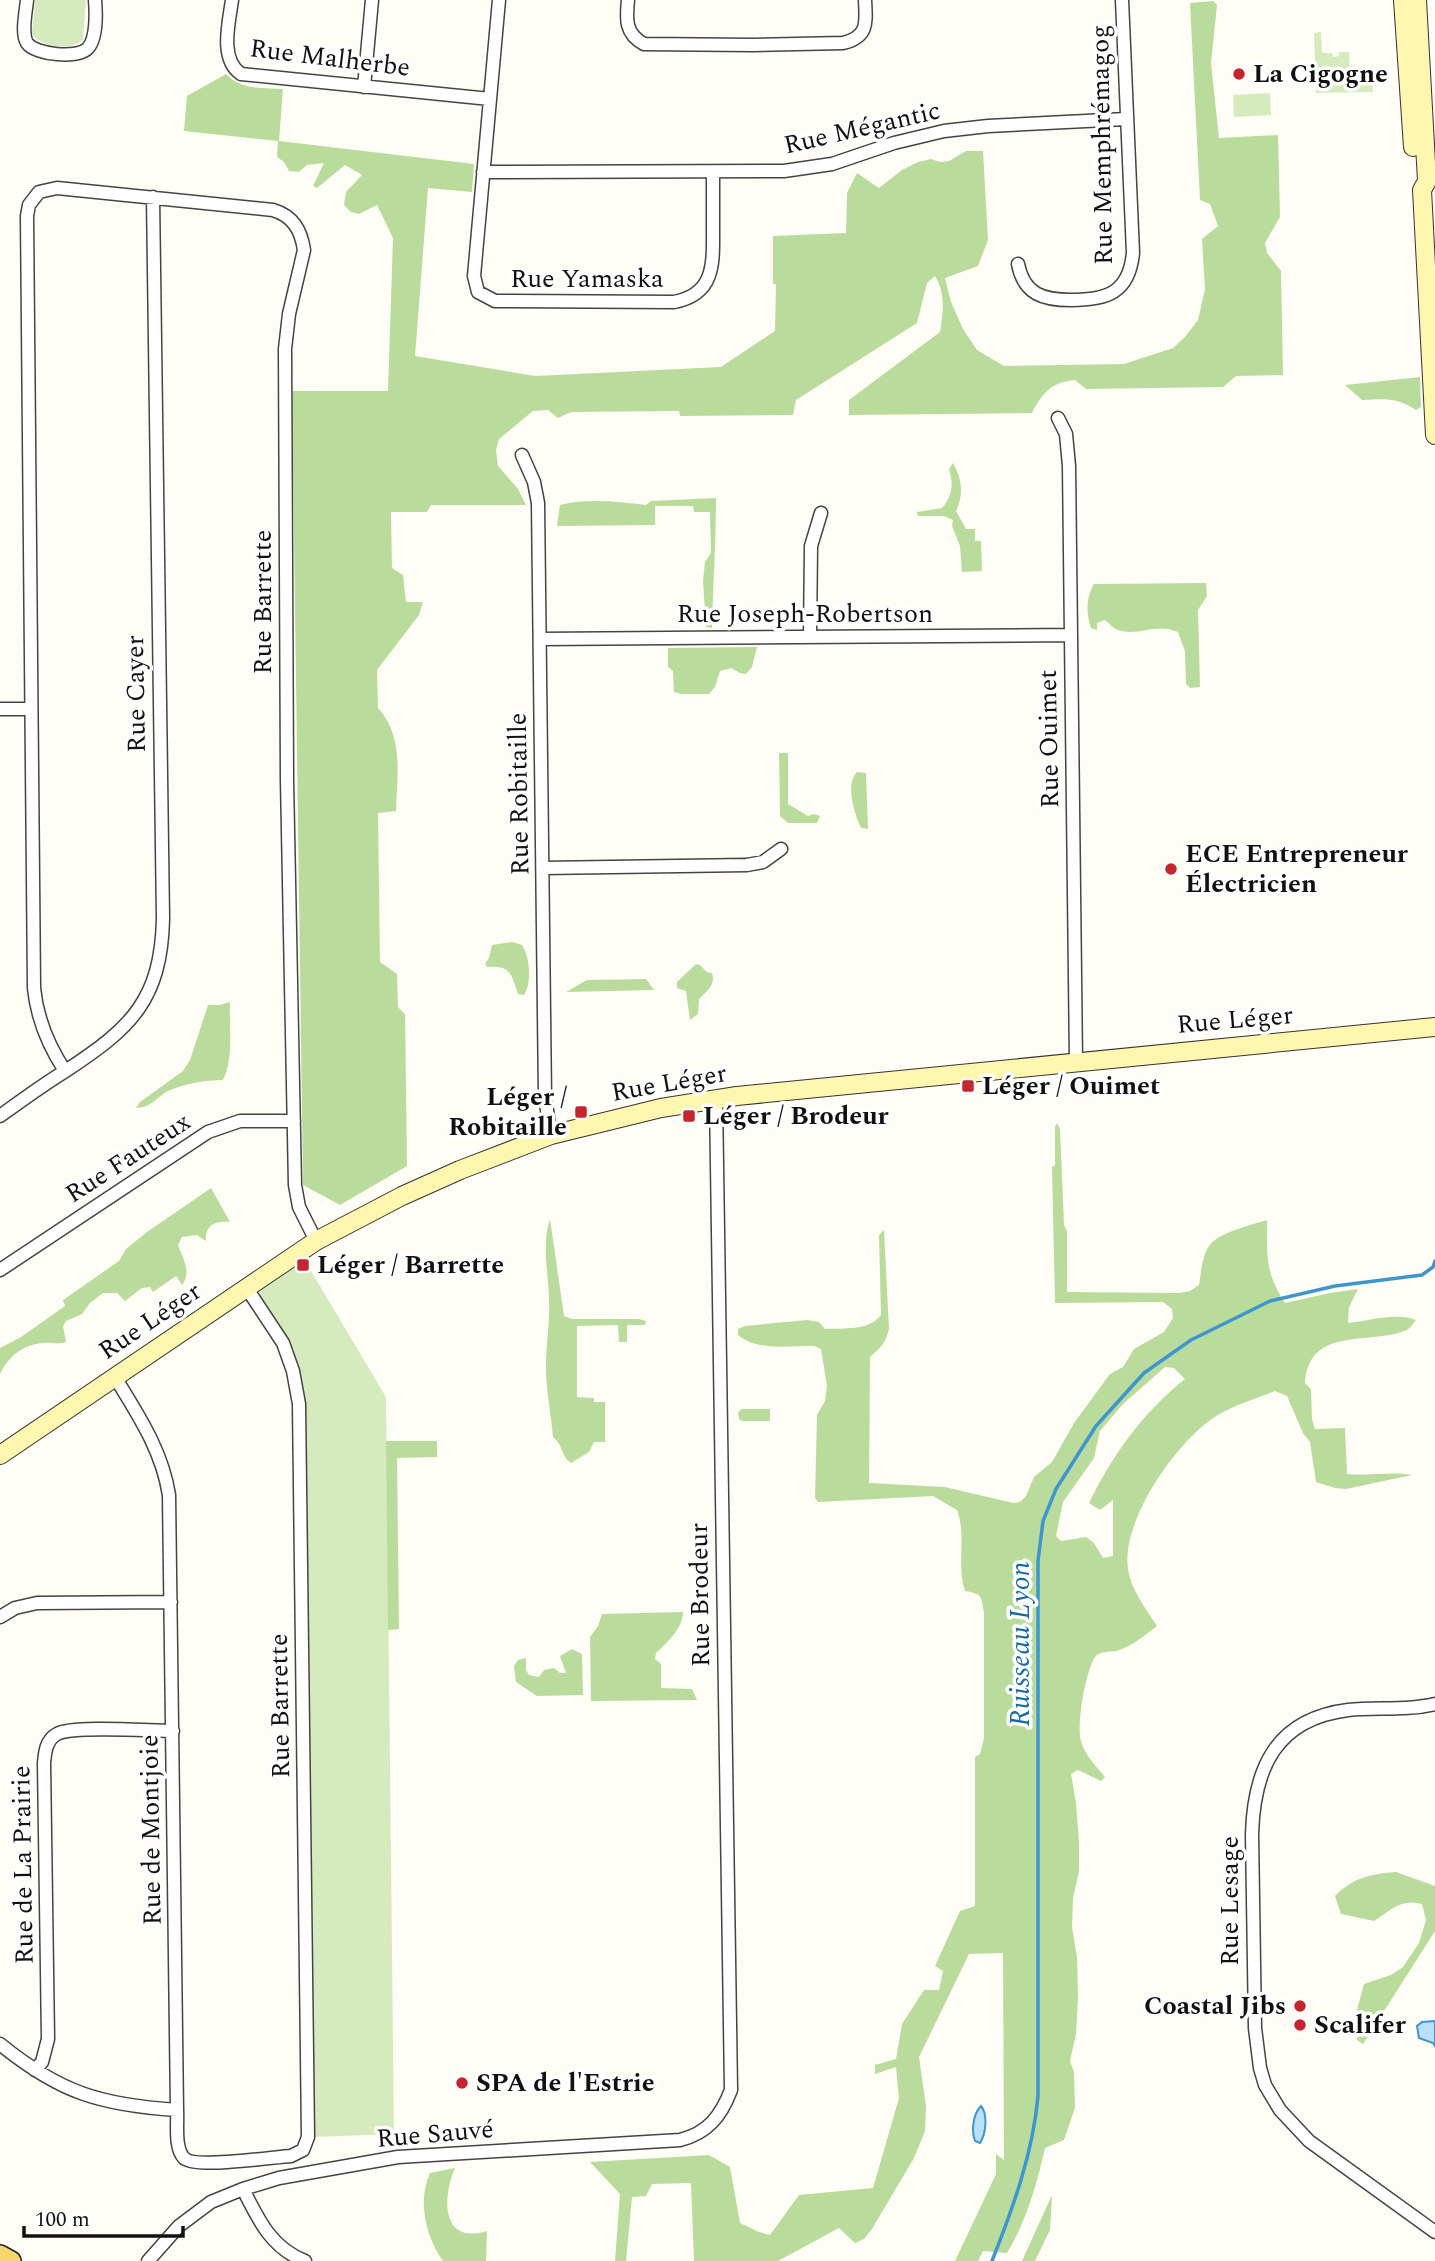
<svg xmlns="http://www.w3.org/2000/svg" width="1435" height="2261" font-family="Spectral,serif">
  <style>
    .green { fill: #d5ebbd }
    .forest { fill: #b9dc9c; fill-rule: evenodd }
    .water { fill: #b9e0f7; stroke: #3f96cf; stroke-width: 2 }
    .lines { fill: none; stroke-linecap: round; stroke-linejoin: round }
    .stream { stroke: #3f96cf; stroke-width: 3.5 }
    .street-casing { stroke: #444; stroke-width: 15 }
    .secondary-casing { stroke: #333; stroke-width: 20 }
    .primary-casing { stroke: #222; stroke-width: 22 }
    .street { stroke: #fff; stroke-width: 12 }
    .secondary { stroke: #fff6b0; stroke-width: 18 }
    .primary { stroke: #f9d66b; stroke-width: 19 }
    .poi-dot { fill: #c4262e; stroke: #fff; stroke-width: 2.5 }
    .labels { text-anchor: middle; dominant-baseline: central; stroke-width: 7; stroke-linejoin: round; paint-order: stroke }
    .street-label { font-size: 26px; fill: #111; stroke: #fff }
    .poi-label { font-size: 26px; font-weight: bold; fill: #111; stroke: #fff; text-anchor: start }
    .water-label { font-size: 28px; font-style: italic; fill: #1768a6; stroke: #fff }
  </style>
  <rect width="100%" height="100%" fill="#fffdf5"/>
  <path class="green" d="M35,0H86L83,40C72,51 40,47 32,34Z
    M1321,32L1322,53H1332L1333,57L1339,56V52H1349L1350,82L1372,81L1373,92L1316,93L1314,33Z
    M1270,93L1271,115L1234,117L1233,95Z
    M305,1261L386,1397L394,2134L315,2137L305,1411L298,1370L260,1295L262,1290Z"/>
  <path class="forest" d="M1213,1L1217,5L1211,63L1219,138L1278,135L1280,217L1265,243L1267,253L1281,271L1283,375L1236,376L1223,387L1086,389L1075,380C1052,382 1042,393 1032,413L849,415V400L940,332C943,313 946,294 935,276L927,283L917,323L796,400L793,415L680,416L679,411L571,412L558,418L548,410L533,411L499,439L496,450L498,466L518,489L526,505H431L427,512H391L392,568L403,575L406,602H423L419,615L377,670L378,708C404,736 397,776 396,811L378,813L380,962L397,974L398,1007L405,1014L407,1166L340,1205L303,1185L292,391H388L393,238L377,205L359,214L351,212L344,205L346,192L362,175L345,165L317,188L313,186L324,163L307,165L299,172L289,171L284,162L277,157L278,141L184,131L187,96L226,74C241,90 263,88 283,89L279,141L474,164L472,192L428,188L415,356L535,376L721,367L775,331L776,284H773V236L846,233L847,193L857,173L879,188L902,170L918,162L931,159L940,162L949,161L966,151H983L988,240L978,266L945,278L951,302L963,329L977,350L1004,366L1124,364L1173,348L1185,337L1198,320L1205,289L1202,239L1218,226L1210,204L1200,200L1190,3Z
    M1420,377L1421,407L1416,410C1396,397 1385,399 1362,400L1345,385Z
    M953,463C962,479 964,494 956,511L966,529H975V541H981L982,571L962,572L960,546L952,526L953,520L944,516H918L917,512L942,508C952,496 954,485 949,469Z
    M716,498C716,541 713,584 712,628L706,627L703,581L705,562L711,553L710,512H694L693,506H655V525L557,526L560,505C588,498 618,502 646,505L651,501Z
    M1206,583L1207,596L1198,610L1200,687L1190,688L1186,684L1185,651L1178,632C1155,622 1139,637 1118,630C1114,629 1109,623 1105,620L1097,623V630L1091,628C1086,614 1086,597 1094,584Z
    M757,647L752,667L746,674L740,673L731,668L720,671L715,687L709,694H681L674,692L673,671L668,667V648Z
    M779,753H788V804L808,816L814,814L820,816L817,823H788L780,816Z
    M857,772L866,773L868,829L861,828C854,813 845,784 857,772Z
    M512,942L522,945C530,957 532,983 524,995L518,994C511,974 511,965 487,967L485,964L489,958L492,945Z
    M696,964L700,965L707,972L712,973C716,985 707,991 699,999L698,1014L690,1020L686,991L677,988V982Z
    M646,979L654,990L566,992L587,980Z
    M230,1002C229,1026 234,1059 223,1080C205,1080 182,1084 166,1092C155,1099 150,1108 136,1108L140,1102L183,1071L190,1060L208,1005H220Z
    M1057,1123L1060,1129L1064,1225L1067,1231V1292L1180,1293L1190,1291L1199,1285C1201,1273 1202,1256 1209,1246C1219,1232 1251,1225 1267,1220C1267,1256 1265,1272 1285,1303L1330,1293L1358,1289L1349,1307L1348,1323C1368,1321 1397,1312 1416,1320C1413,1324 1409,1330 1404,1331C1368,1345 1309,1326 1305,1383L1311,1389L1312,1419L1315,1429L1345,1428L1347,1474C1369,1476 1390,1471 1412,1475L1346,1489L1335,1488L1316,1482L1310,1442L1303,1433L1287,1396L1275,1391C1256,1399 1234,1405 1216,1416C1176,1442 1121,1520 1128,1569C1131,1590 1146,1609 1157,1626C1144,1636 1131,1647 1116,1651C1109,1652 1100,1651 1095,1657C1086,1670 1076,1725 1081,1741C1084,1754 1097,1767 1105,1777L1101,1781L1078,1770L1071,1774L1076,1803L1079,1842V1871L1073,1898L1072,1927L1077,1957L1078,1997L1076,2034L1070,2061L1074,2072L1075,2108L1064,2140L1045,2148C1037,2184 1026,2222 1007,2253L983,2251L978,2261H955L996,2174V2154L1004,2160L1003,1953L969,1954L919,2057L926,2106L925,2131L914,2158L872,2229L864,2239L855,2243L839,2228L778,2261H694L691,2183L652,2184L646,2196L632,2197L626,2261H615L620,2194L590,2162L709,2155L730,2167L740,2223L759,2232L770,2235L799,2195L873,2188L899,2098L896,2067L875,2074V2065L896,2059L902,2024L924,1990H939L943,1971L935,1966L960,1911L975,1906V1757L980,1754L984,1738V1613C981,1596 983,1594 965,1591C956,1565 967,1536 957,1510L933,1496L818,1502L815,1498L817,1415L825,1401L827,1386L821,1349L814,1346C791,1346 756,1351 738,1335V1329L745,1326L807,1320L819,1322L825,1329C844,1328 869,1331 881,1315L879,1235L884,1230L889,1329C886,1343 880,1348 870,1357L869,1483L945,1487L1013,1503L1020,1502L1026,1496L1034,1477L1052,1462L1074,1423L1110,1374L1123,1367L1134,1349L1164,1332L1173,1318L1172,1309L1163,1302L1055,1303L1052,1167L1055,1165V1127ZM1165,1367L1174,1368L1185,1379C1143,1412 1112,1456 1089,1503L1100,1510L1113,1500V1556L1103,1558L1094,1543L1086,1537L1061,1541L1056,1536L1063,1502L1094,1458L1100,1431L1123,1404Z
    M211,1188L230,1222C215,1221 205,1225 206,1241L197,1235L182,1237L178,1245C183,1259 192,1272 182,1285L176,1276L153,1292L150,1287L142,1288L125,1301L117,1293H103L90,1303L82,1314L66,1321L63,1326L66,1342C58,1345 52,1342 44,1343C23,1344 9,1356 0,1374V1348L21,1337L65,1306L63,1300L119,1261L126,1249L147,1232Z
    M550,1219L564,1316L572,1319H639L646,1321L645,1325H627V1342H619L618,1325L577,1326V1397L594,1398V1402H605V1442H594L589,1452L571,1463C560,1455 564,1446 553,1437C551,1414 546,1390 546,1366C546,1345 550,1321 549,1301C549,1273 541,1246 550,1219Z
    M741,1409H770V1421H742L739,1419L738,1413Z
    M386,1441H437V1457L397,1458L399,1629L388,1630Z
    M683,1612C683,1628 667,1643 656,1653L655,1659L661,1664V1688L692,1689L697,1700L591,1701L590,1637L598,1626L602,1614Z
    M572,1649L582,1654L583,1695L537,1696L516,1682L514,1666L518,1660L526,1658V1670L529,1675L539,1677L544,1670L554,1668L560,1673H566L560,1656Z
    M1396,1872L1435,1886V1931L1363,2044L1357,2040L1356,2014L1364,1984L1391,1975L1403,1967L1419,1943L1426,1920L1422,1904C1401,1898 1391,1910 1374,1921L1341,1914L1335,1896C1354,1877 1371,1874 1396,1872Z
    M455,2168C442,2198 441,2245 487,2231L486,2261H443C426,2237 417,2201 430,2173Z
    M1052,2195L1050,2230L1035,2261H1022Z"/>
  <path class="water" d="M1435,2021V2046L1433,2043L1419,2038L1417,2026L1422,2022Z
    M981,2106C988,2114 986,2134 980,2143L975,2141C971,2131 973,2114 981,2106Z"/>
  <g class="lines">
    <path class="stream" d="M992,2261C1013,2208 1033,2153 1038,2096V1561L1043,1521L1056,1489L1096,1426L1144,1373L1191,1340L1270,1301L1335,1286L1422,1275L1433,1267L1435,1261"/>
    <defs>
      <path id="street" d="M27,0C26,12 21,33 27,43C35,55 79,59 88,48C97,38 96,12 95,0
        M232,0C229,23 219,59 241,74L490,99
        M499,0L474,276L478,292L495,301L674,302C716,294 713,262 713,228C713,209 713,191 713,172
        M628,0C626,19 625,34 644,44L753,45L843,43C869,37 866,22 865,0
        M364,87L372,0
        M483,172L784,171L832,164L894,143L944,131L988,126L1126,119
        M1018,264C1024,295 1044,300 1071,300C1107,300 1129,293 1133,253L1122,0
        M1058,418L1066,434L1069,466L1076,1062
        M522,455L534,482L538,503L545,1098L551,1135
        M810,637L811,546L821,513
        M540,639L1071,635
        M0,709H31
        M543,868L747,865L763,862L781,849
        M65,1071C48,1045 37,1019 34,988L27,216L29,205L39,192L57,188L273,210C293,216 301,230 304,250L289,314L285,349L287,780L295,1185L299,1207L316,1241
        M0,1116C22,1100 44,1084 67,1070C131,1028 161,1000 163,919L153,197
        M0,1270L208,1132L240,1121H294
        M115,1377C138,1415 162,1450 169,1495L177,2110C178,2123 174,2148 184,2158C194,2169 273,2157 291,2156L303,2150L308,2137L299,1404L293,1371L283,1343L246,1287
        M0,1617L15,1608L37,1603L171,1602
        M1435,1704C1406,1711 1377,1707 1348,1710C1276,1719 1254,1768 1252,1834L1255,2028L1260,2068L1265,2085L1280,2110L1309,2141L1435,2232
        M0,2044C60,2093 101,2105 177,2110
        M35,2070L42,2062L48,2039L44,1763C45,1752 46,1740 57,1734C73,1725 150,1731 173,1731
        M243,2189C258,2219 271,2248 305,2261
        M148,2261L179,2226L211,2202L243,2189L279,2178L398,2157L680,2140C708,2133 721,2116 731,2090L716,1099"/>
      <path id="secondary" d="M1403,0L1413,147
        M1417,0L1427,181L1422,190L1435,435
        M0,1455L316,1241L402,1196L460,1170L551,1135L661,1108L737,1096L1435,1027"/>
      <path id="primary" d="M0,2255L11,2261"/>
    </defs>
    <use href="#street" class="street-casing"/>
    <use href="#secondary" class="secondary-casing"/>
    <use href="#primary" class="primary-casing"/>
    <use href="#street" class="street"/>
    <use href="#secondary" class="secondary"/>
    <use href="#primary" class="primary"/>
  </g>
  <g class="poi-dot">
    <circle cx="1239" cy="74" r="7"/>
    <circle cx="1171" cy="869" r="7"/>
    <rect x="961" y="1079" width="14" height="14" rx="3.5"/>
    <rect x="574" y="1105" width="14" height="14" rx="3.5"/>
    <rect x="682" y="1109" width="14" height="14" rx="3.5"/>
    <rect x="296" y="1258" width="14" height="14" rx="3.5"/>
    <circle cx="1300" cy="2006" r="7"/>
    <circle cx="1300" cy="2025" r="7"/>
    <circle cx="462" cy="2083" r="7"/>
  </g>
  <g class="labels">
    <g class="street-label">
      <text transform="translate(330 58) rotate(7)">Rue Malherbe</text>
      <text transform="translate(862 128) rotate(-13)">Rue Mégantic</text>
      <text transform="translate(1102 145) rotate(-91)">Rue Memphrémagog</text>
      <text x="587" y="279">Rue Yamaska</text>
      <text transform="translate(263 602) rotate(-90)">Rue Barrette</text>
      <text x="805" y="614">Rue Joseph-Robertson</text>
      <text transform="translate(136 694) rotate(-91)">Rue Cayer</text>
      <text transform="translate(1049 739) rotate(-91)">Rue Ouimet</text>
      <text transform="translate(519 794) rotate(-91)">Rue Robitaille</text>
      <text transform="translate(1235 1020) rotate(-5)">Rue Léger</text>
      <text transform="translate(669 1083) rotate(-10)">Rue Léger</text>
      <text transform="translate(128 1158) rotate(-33)">Rue Fauteux</text>
      <text transform="translate(150 1321) rotate(-34)">Rue Léger</text>
      <text transform="translate(700 1595) rotate(-91)">Rue Brodeur</text>
      <text transform="translate(280 1706) rotate(-91)">Rue Barrette</text>
      <text transform="translate(151 1830) rotate(-91)">Rue de Montjoie</text>
      <text transform="translate(23 1865) rotate(-91)">Rue de La Prairie</text>
      <text transform="translate(1230 1901) rotate(-90)">Rue Lesage</text>
      <text transform="translate(435 2134) rotate(-5)">Rue Sauvé</text>
    </g>
    <g class="poi-label">
      <text x="1253" y="74">La Cigogne</text>
      <text x="1185" y="854">ECE Entrepreneur<tspan x="1185" dy="30">Électricien</tspan></text>
      <text x="982" y="1086">Léger / Ouimet</text>
      <text x="567" y="1097" text-anchor="end">Léger /<tspan x="567" dy="30">Robitaille</tspan></text>
      <text x="703" y="1116">Léger / Brodeur</text>
      <text x="317" y="1265">Léger / Barrette</text>
      <text x="1286" y="2006" text-anchor="end">Coastal Jibs</text>
      <text x="1314" y="2025">Scalifer</text>
      <text x="476" y="2083">SPA de l'Estrie</text>
    </g>
    <g class="water-label">
      <text transform="translate(1020 1644) rotate(-90)">Ruisseau Lyon</text>
    </g>
  </g>
  <path d="M24 2226v10h159v-10" fill="none" stroke="#111111" stroke-width="3.5"/>
  <text x="35" y="2226" font-size="21" fill="#111111" stroke="#ffffff" stroke-width="5" paint-order="stroke">100 m</text>
</svg>
